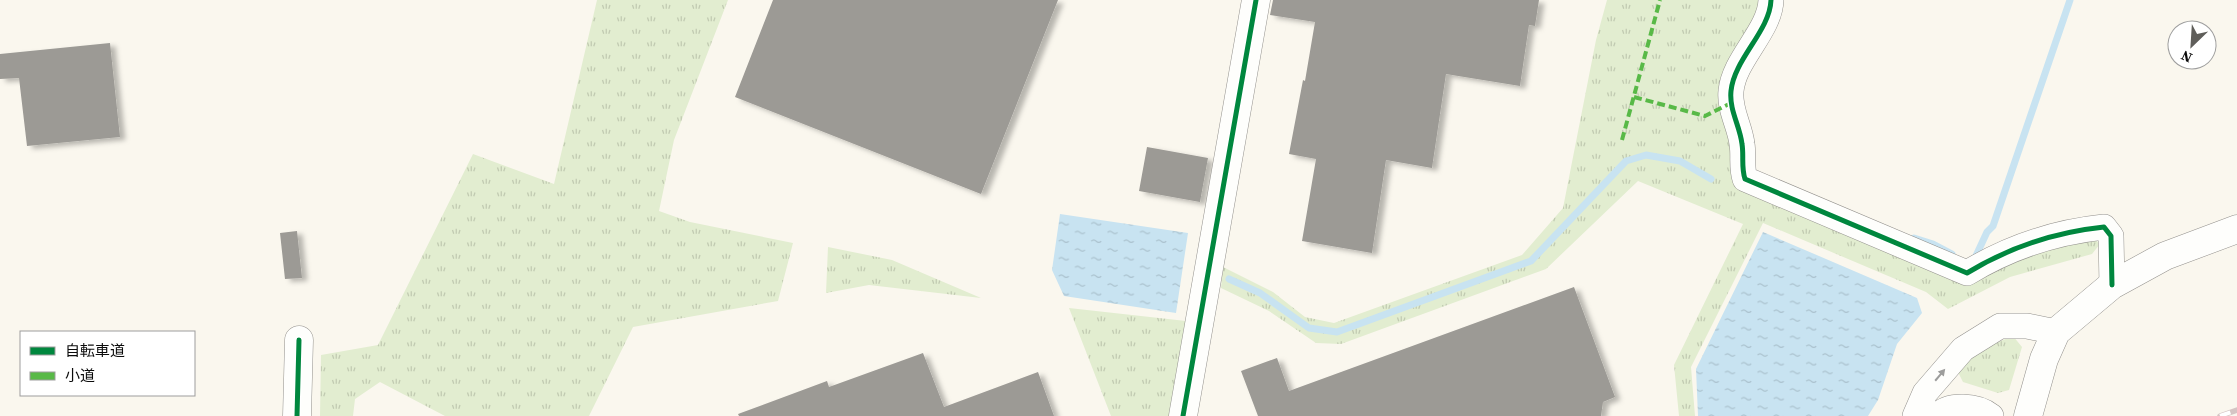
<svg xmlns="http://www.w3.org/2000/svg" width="2237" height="416" font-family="'Source Serif 4','Noto Sans JP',serif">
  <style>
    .grass { fill: url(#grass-tufts) }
    .water { fill: url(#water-ripples) }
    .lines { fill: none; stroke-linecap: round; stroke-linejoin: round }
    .stream { stroke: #c8e3f1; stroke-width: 7 }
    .building { fill: #9c9a95; filter: url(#shadow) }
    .minor-casing { stroke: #93918d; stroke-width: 26 }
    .tertiary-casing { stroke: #93918d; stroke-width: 29 }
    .minor { stroke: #fefefc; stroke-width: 25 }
    .tertiary { stroke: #fefefc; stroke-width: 28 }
    .rail-casing { stroke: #d5c5c4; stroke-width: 5.5 }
    .rail { stroke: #fff; stroke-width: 4; stroke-dasharray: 11; stroke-linecap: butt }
    .quiet { stroke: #58b947; stroke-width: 4; stroke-dasharray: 8 4; stroke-linecap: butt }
    .cycleway-casing { stroke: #fff; stroke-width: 8 }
    .cycleway { stroke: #00873e; stroke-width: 5 }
    .oneway { fill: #9d9d9c }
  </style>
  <defs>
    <pattern id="grass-tufts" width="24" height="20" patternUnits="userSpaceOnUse" patternTransform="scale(1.25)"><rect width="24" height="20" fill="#e2edd0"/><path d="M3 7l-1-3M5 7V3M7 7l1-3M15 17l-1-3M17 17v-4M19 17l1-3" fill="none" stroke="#c1cab1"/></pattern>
    <pattern id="water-ripples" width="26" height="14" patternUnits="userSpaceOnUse" patternTransform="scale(1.25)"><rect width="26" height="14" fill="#c8e3f1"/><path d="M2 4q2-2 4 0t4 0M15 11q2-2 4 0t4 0" fill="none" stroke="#aac1cd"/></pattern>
    <filter id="shadow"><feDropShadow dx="5.5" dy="3" stdDeviation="2.5" flood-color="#0004"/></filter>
  </defs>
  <rect width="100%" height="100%" fill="#faf7ee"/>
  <path class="grass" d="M597,0H728L674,140L659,211L690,222L793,243L778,301L633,327L589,416H445L380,382L355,399L353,416H320L321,355L378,345L473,154L554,184Z
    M1607,0H1759V10L1722,86L1736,183L1968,283L2001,262L2091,236L2100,244L2092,254L2010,277L1948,309L1926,292L1763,223L1691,367L1695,416H1679L1674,365L1743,224L1638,181L1546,269L1341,344L1316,343L1269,311L1221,288L1223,267L1273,292L1305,317L1334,323L1522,255L1563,208L1596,40Z
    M828,247L892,260L981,298L869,285L826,293Z
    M1069,308L1186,321L1169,416H1111Z
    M2013,336L2022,347L2009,390L1998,393L1963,382L1958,372L1978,350Z"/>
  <path class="water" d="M1060,214L1188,233L1176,313L1064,296L1052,270Z
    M1763,232L1917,298L1922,313L1897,344L1878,400L1868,416H1698L1696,369Z"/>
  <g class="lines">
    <path class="stream" d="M1914,238L1933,244L1952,254
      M1975,258L1987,232L1993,226L2070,0
      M1229,279L1260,293L1309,328L1337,332L1531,261L1626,161L1646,155L1680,161L1711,179"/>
  </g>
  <path class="building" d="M773,0H1058L981,194L735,97Z
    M1273,0H1539L1535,26L1529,25L1520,86L1446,74L1432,168L1386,160L1372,253L1302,241L1316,159L1289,154L1303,80L1305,81L1315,22L1270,15Z
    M110,43L120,137L27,146L19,78L0,79V54Z
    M1147,147L1208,158L1200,202L1139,191Z
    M297,231L302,278L285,279L280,233Z
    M1574,287L1615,397L1603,402L1601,416H1258L1241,371L1277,358L1289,391Z
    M923,353L944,407L1038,372L1054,416H739L738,414L827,381L829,387Z"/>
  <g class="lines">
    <defs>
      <path id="minor" d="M1771,0C1770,31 1734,59 1731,91C1729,110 1740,126 1742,144C1744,156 1741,167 1745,179L1967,273C2008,248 2056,232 2104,227L2111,236L2112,285
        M1915,416L1925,393L1963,349L2000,326H2027L2056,332
        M1937,416C1949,403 1977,405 1991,416"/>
      <path id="tertiary" d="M297,416L299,340
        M1183,416L1256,0
        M2028,416L2044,359L2056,332L2112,285L2165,256L2237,229"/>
    </defs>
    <use href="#minor" class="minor-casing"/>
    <use href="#tertiary" class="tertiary-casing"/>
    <use href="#minor" class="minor"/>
    <use href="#tertiary" class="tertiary"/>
    <defs>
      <path id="rail" d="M2220,416L2237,410"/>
    </defs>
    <use href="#rail" class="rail-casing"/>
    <use href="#rail" class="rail"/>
    <path class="quiet" d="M1634,97L1705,116L1731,103
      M1622,140L1660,0"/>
    <defs>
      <path id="cycleway" d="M1771,0C1770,31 1734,59 1731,91C1729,110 1740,126 1742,144C1744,156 1741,167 1745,179L1967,273C2008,248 2056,232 2104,227L2111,236L2112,285
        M297,416L299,340
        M1183,416L1256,0"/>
    </defs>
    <use href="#cycleway" class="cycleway-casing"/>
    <use href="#cycleway" class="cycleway"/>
  </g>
  <defs><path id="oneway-solid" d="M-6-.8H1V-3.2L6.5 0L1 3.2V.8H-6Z" transform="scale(1.25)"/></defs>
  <use class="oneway" href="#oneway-solid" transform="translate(1940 375) rotate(-50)"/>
  <rect x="20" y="331" width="175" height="65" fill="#ffffff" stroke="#9d9d9d"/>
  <rect x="30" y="347" width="25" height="8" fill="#00873e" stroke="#9d9d9d"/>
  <text x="65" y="356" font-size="15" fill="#0b0b0b">自転車道</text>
  <rect x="30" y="372" width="25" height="8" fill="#58b947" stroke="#9d9d9d"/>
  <text x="65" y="381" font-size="15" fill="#0b0b0b">小道</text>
  <g transform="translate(2192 45) rotate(205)"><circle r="24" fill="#ffffff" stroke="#9d9d9d"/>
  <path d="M0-4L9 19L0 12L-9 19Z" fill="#5f5e5a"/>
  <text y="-8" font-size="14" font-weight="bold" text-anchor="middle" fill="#0b0b0b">N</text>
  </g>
</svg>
